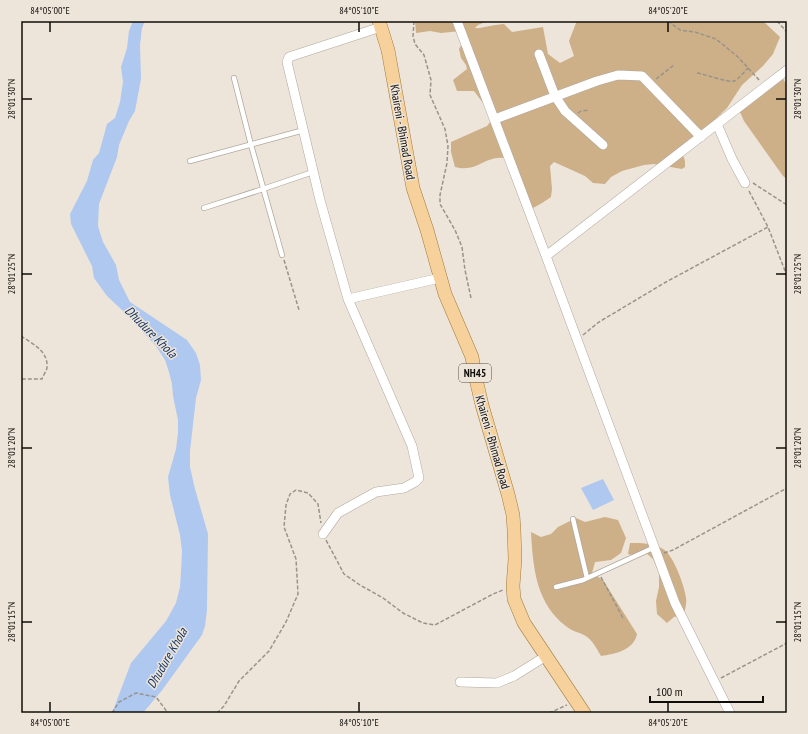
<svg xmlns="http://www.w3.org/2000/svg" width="808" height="734" font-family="'PT Sans Narrow',sans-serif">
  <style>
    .green { fill: #cdaf88 }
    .water { fill: #aec8f0 }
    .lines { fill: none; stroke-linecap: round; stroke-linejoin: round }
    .lane-casing { stroke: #b0a89e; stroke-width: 6 }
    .street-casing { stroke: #b0a89e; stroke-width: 10 }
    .primary-casing { stroke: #a1793c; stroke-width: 14 }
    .path { stroke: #99938b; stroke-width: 1.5; stroke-dasharray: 4 2; stroke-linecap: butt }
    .lane { stroke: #fff; stroke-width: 4.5 }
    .street { stroke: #fff; stroke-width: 9 }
    .primary { stroke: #f6d19b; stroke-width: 13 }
    .ticks { fill: none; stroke: #0f0d09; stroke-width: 1.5 }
    .labels { text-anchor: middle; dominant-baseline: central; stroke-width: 3; stroke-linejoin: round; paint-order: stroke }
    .shield { fill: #ede5da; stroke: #524e48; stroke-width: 1 }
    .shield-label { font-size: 11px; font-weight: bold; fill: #0f0d09 }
    .street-label { font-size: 12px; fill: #0f0d09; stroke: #ede5da }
    .water-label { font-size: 13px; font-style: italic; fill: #153464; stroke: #ede5da }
    .neatline { fill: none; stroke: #0f0d09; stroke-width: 1.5 }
    .ticks-label { font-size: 10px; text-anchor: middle; fill: #0f0d09 }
  </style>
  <rect width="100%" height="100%" fill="#ede5da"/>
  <path class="green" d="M415,21H488L478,25L475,28C479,29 497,24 504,24L512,32L543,27L548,54L560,63L574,56L569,41L576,23L579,21H741L744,23L745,21H763L780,37L773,54L763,66L742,85L727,108L697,137L683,155L685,161V167L682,169L654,164L644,165L622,171L611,177L605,184L593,183L585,176L554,162L550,166L552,189L551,197L542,203L533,208L523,201L505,158C484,155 478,173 455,167L451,152V142L487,126L491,121L486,107L474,91H457L453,80L467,69L466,65L461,58L459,49L467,35V34L461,31L441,33L430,31L416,33Z
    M783,79L787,85V179L783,176L744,121L740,112Z
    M605,517L618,520L626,538L621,553L611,560L595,562L592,573L603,580L637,634C634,650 615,654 601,656C596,648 593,640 584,635C578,632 572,631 567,627C536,604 533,568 531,532L541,537L551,534L558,527L576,518L585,522Z
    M630,543C641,543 653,543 663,549C673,554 685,587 686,598C687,603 685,609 684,614L674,617L667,623L657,614L656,601L659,587V573L653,559L645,552L636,556L628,554Z"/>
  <path class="water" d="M133,21H145L142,28L140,45L141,79L135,111L129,121L119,145L117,157L99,204L98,226L103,242L116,265L119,280L130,302L187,340L196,353L200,365L201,380L196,398L190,451V467L195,489L208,534L207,610L205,626L202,635L163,689L143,713H112L131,663L166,621L176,603L180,587L181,572L182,551L180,535L170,495L168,477L176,449L178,433V420L173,396L172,384L169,372L165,360L156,346L122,310L107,296L94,278L92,266L71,224L70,214L87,181L93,160L99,153L107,124L115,118L120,102L123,82L121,67L127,48L129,31Z
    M603,479L614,500L593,510L581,488Z"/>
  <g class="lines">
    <defs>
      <path id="lane" d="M234,78L251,145L282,255
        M190,161L304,130
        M204,208L263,189L313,172
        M573,519L587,578
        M556,587L583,580L655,547"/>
      <path id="street" d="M457,21L546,256L675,603L730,713
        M381,27L289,57L287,62L320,200L348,299L440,278
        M539,54L555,96L565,111L603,145
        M495,119L597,81L618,75L642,76L701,137
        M717,124L732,159L745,183
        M546,256L787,70
        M323,534L338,513L376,492L404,488L415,482L419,478L412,446L348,299
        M460,682L497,683L514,676L546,656"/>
      <path id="primary" d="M379,21L388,50L413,188L427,230L445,294L472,357L475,375L482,405L508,494L513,515L514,530L515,559L513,586L514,599L524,623L584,713"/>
    </defs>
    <use href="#lane" class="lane-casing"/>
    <use href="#street" class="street-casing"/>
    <use href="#primary" class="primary-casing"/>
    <path class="path" d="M414,21L413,36L415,44L424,55L431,80L430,95L445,129L448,146L447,163L440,195V204L455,230L462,247L465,270L471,298
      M668,21L680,30L695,32L716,39L738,57L760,81
      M777,21L787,32
      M697,73C704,74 729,83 734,81C739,79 744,72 748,68
      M656,79L674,65
      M578,113L581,111L589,110
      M753,183L787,205
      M749,191L768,227L787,276
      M284,260L299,310
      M583,335L599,322L666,282L768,227
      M21,336C33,344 48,351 47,367C47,371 43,375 42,379H21
      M326,540L344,574L360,585L383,598L403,613L423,623L435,625L493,594L503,590
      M664,553L673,550L787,488
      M601,577L623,618
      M721,678L787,643
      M112,713L119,702L136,693L156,697L168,713
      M217,713L224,706L239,681L269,651L286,622L298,594L296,559L284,527L286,505L290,494L296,490L308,493L318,504L321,523
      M549,713L567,705"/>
    <use href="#lane" class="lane"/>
    <use href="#street" class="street"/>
    <use href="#primary" class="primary"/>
  </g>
  <path class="ticks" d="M50,22V32M359,22V32M668,22V32M22,99H32M776,99H786M22,274H32M776,274H786M22,448H32M776,448H786M22,622H32M776,622H786M50,702V712M359,702V712M668,702V712"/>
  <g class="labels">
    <rect class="shield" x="459" y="364" width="32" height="18" rx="3"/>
    <g class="shield-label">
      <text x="475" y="373">NH45</text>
    </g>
    <g class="street-label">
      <text transform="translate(403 132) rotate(80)">Khaireni - Bhimad Road</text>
      <text transform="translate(493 442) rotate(74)">Khaireni - Bhimad Road</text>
    </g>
    <g class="water-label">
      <text transform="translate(151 332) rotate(45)">Dhudure Khola</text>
      <text transform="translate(167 658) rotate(-60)">Dhudure Khola</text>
    </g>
  </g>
  <rect width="808" height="734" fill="none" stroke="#ede5da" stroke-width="44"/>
  <path d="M650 696v6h113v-6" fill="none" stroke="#0f0d09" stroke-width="2"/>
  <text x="656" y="696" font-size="12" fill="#0f0d09" stroke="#ede5da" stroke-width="3" paint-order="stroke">100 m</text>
  <rect x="22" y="22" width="764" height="690" class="neatline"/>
  <g class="ticks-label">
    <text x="50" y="14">84°05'00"E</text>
    <text x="359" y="14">84°05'10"E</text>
    <text x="668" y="14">84°05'20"E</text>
    <text transform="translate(11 99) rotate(-90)" y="4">28°01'30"N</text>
    <text transform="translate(797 99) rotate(-90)" y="4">28°01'30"N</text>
    <text transform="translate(11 274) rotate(-90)" y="4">28°01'25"N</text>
    <text transform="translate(797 274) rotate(-90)" y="4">28°01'25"N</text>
    <text transform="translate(11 448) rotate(-90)" y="4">28°01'20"N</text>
    <text transform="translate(797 448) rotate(-90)" y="4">28°01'20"N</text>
    <text transform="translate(11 622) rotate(-90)" y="4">28°01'15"N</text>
    <text transform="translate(797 622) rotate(-90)" y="4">28°01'15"N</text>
    <text x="50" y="726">84°05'00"E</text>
    <text x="359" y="726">84°05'10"E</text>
    <text x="668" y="726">84°05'20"E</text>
  </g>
</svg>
